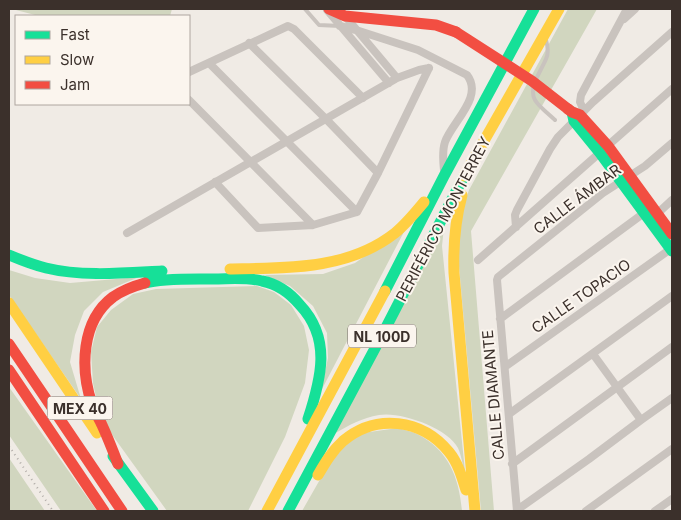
<svg xmlns="http://www.w3.org/2000/svg" width="681" height="520" font-family="Inter,sans-serif">
  <style>
    .green { fill: #d1d6bf }
    .lines { fill: none; stroke-linecap: round; stroke-linejoin: round }
    .lane { stroke: #c9c3be; stroke-width: 4 }
    .street { stroke: #c9c3be; stroke-width: 8 }
    .fast { stroke: #16e098; stroke-width: 11 }
    .slow { stroke: #ffcf43; stroke-width: 11 }
    .jam { stroke: #f24e42; stroke-width: 11 }
    .rail { stroke: #b1aca8; stroke-width: 2; stroke-dasharray: 1 4; stroke-linecap: butt }
    .jam-bridge { stroke: #f24e42; stroke-width: 11 }
    .labels { text-anchor: middle; dominant-baseline: central; stroke-width: 4; stroke-linejoin: round; paint-order: stroke }
    .shield { fill: #fbf5ee; stroke: #756b66; stroke-width: 1 }
    .shield-label { font-size: 14px; font-weight: bold; fill: #3b302b }
    .street-label { font-size: 15px; fill: #3b302b; stroke: #fbf5ee }
  </style>
  <rect width="100%" height="100%" fill="#f0ebe5"/>
  <path class="green" d="M12,9H172L170,16H80L78,15L39,16Z
    M568,9H597L471,231L494,511H481L457,244L460,217L469,190Z
    M444,227L442,246L466,481C464,471 462,457 458,448C448,428 400,411 379,415C362,418 349,425 334,434Z
    M406,228L321,391L328,358L327,333L313,306L290,286L264,275L323,274L355,263Z
    M9,270L35,278L70,283L139,277L103,292L84,311L75,335L70,362L81,399L9,295Z
    M257,286L274,292L291,305L304,326L309,350L305,383L285,437L248,511H167L113,436L99,411L93,383L91,352L97,327L111,310L133,294L156,289Z
    M9,387L97,511H61L9,435Z
    M398,428C404,430 411,431 417,434C449,450 459,478 462,511H302L326,469L343,447L362,433Z
    M9,458L45,511H9Z"/>
  <g class="lines">
    <path class="lane" d="M305,9L319,25L340,26
      M546,40C548,47 549,53 546,59C541,71 528,88 535,100C539,107 550,115 555,120"/>
    <path class="street" d="M327,10L389,83
      M345,16L397,78
      M624,19L635,9
      M340,26L356,30L418,50L467,75C484,97 452,122 445,142C442,151 443,161 444,170
      M249,43L326,119L378,173
      M209,63L357,212
      M189,72L288,26L294,29L363,98
      M189,100L313,225
      M584,111L580,102L581,95L627,9
      M215,182L258,228L313,225L357,212L378,173L429,68
      M658,213L672,200
      M516,227L515,215L517,210L550,149L558,137L593,102L672,32
      M127,233L397,78L419,70L429,68
      M478,260L672,89
      M500,319L644,213
      M593,354L641,420
      M506,366L672,248
      M509,414L672,296
      M512,464L672,347
      M517,510L589,459L641,420L672,398
      M517,511L497,280L498,277L603,193L645,166L672,143
      M586,511L672,449
      M655,511L672,499"/>
    <path class="fast" d="M572,112L574,121L600,153L672,251
      M9,255C21,260 33,265 46,268C83,277 124,273 162,271
      M145,283C163,278 194,279 213,279C230,279 246,277 262,281C278,284 290,293 300,305C332,339 321,379 308,419
      M385,291L444,176L534,9
      M113,456L153,511
      M288,511L380,339L464,176"/>
    <path class="slow" d="M464,176L559,9
      M462,195C455,221 453,246 454,273L475,511
      M230,269C287,268 348,270 395,233C406,224 415,213 424,202
      M9,303L97,433
      M318,475C325,463 332,451 343,441C376,413 422,419 449,452C458,463 462,477 466,490
      M267,511L385,291"/>
    <path class="jam" d="M329,9L345,16L436,25L456,32
      M568,109L572,112L580,115L608,146L672,234
      M9,344L122,511
      M9,370L104,511
      M118,464C113,451 108,438 102,425C99,418 94,411 92,404C80,369 81,321 113,297C123,290 134,286 145,283"/>
    <path class="rail" d="M9,446L53,511"/>
    <path class="jam-bridge" d="M456,32L532,81L568,109"/>
  </g>
  <g class="labels">
    <g class="shield">
      <rect x="348" y="324.5" width="68" height="23" rx="4"/>
      <rect x="47.5" y="396.5" width="65" height="23" rx="4"/>
    </g>
    <g class="shield-label">
      <text x="382" y="336">NL 100D</text>
      <text x="80" y="408">MEX 40</text>
    </g>
    <g class="street-label">
      <text transform="translate(577 199) rotate(-37)">CALLE ÁMBAR</text>
      <text transform="translate(443 219) rotate(-62)">PERIFÉRICO MONTERREY</text>
      <text transform="translate(581 296) rotate(-35)">CALLE TOPACIO</text>
      <text transform="translate(493 395) rotate(-95)">CALLE DIAMANTE</text>
    </g>
  </g>
  <rect width="681" height="520" fill="none" stroke="#3b302b" stroke-width="20"/>
  <rect x="15" y="15" width="175" height="90" fill="#fbf5ee" stroke="#aea6a0"/>
  <rect x="25" y="31" width="25" height="8" fill="#16e098" stroke="#aea6a0"/>
  <text x="60" y="40" font-size="15" fill="#3b302b">Fast</text>
  <rect x="25" y="56" width="25" height="8" fill="#ffcf43" stroke="#aea6a0"/>
  <text x="60" y="65" font-size="15" fill="#3b302b">Slow</text>
  <rect x="25" y="81" width="25" height="8" fill="#f24e42" stroke="#aea6a0"/>
  <text x="60" y="90" font-size="15" fill="#3b302b">Jam</text>
</svg>
